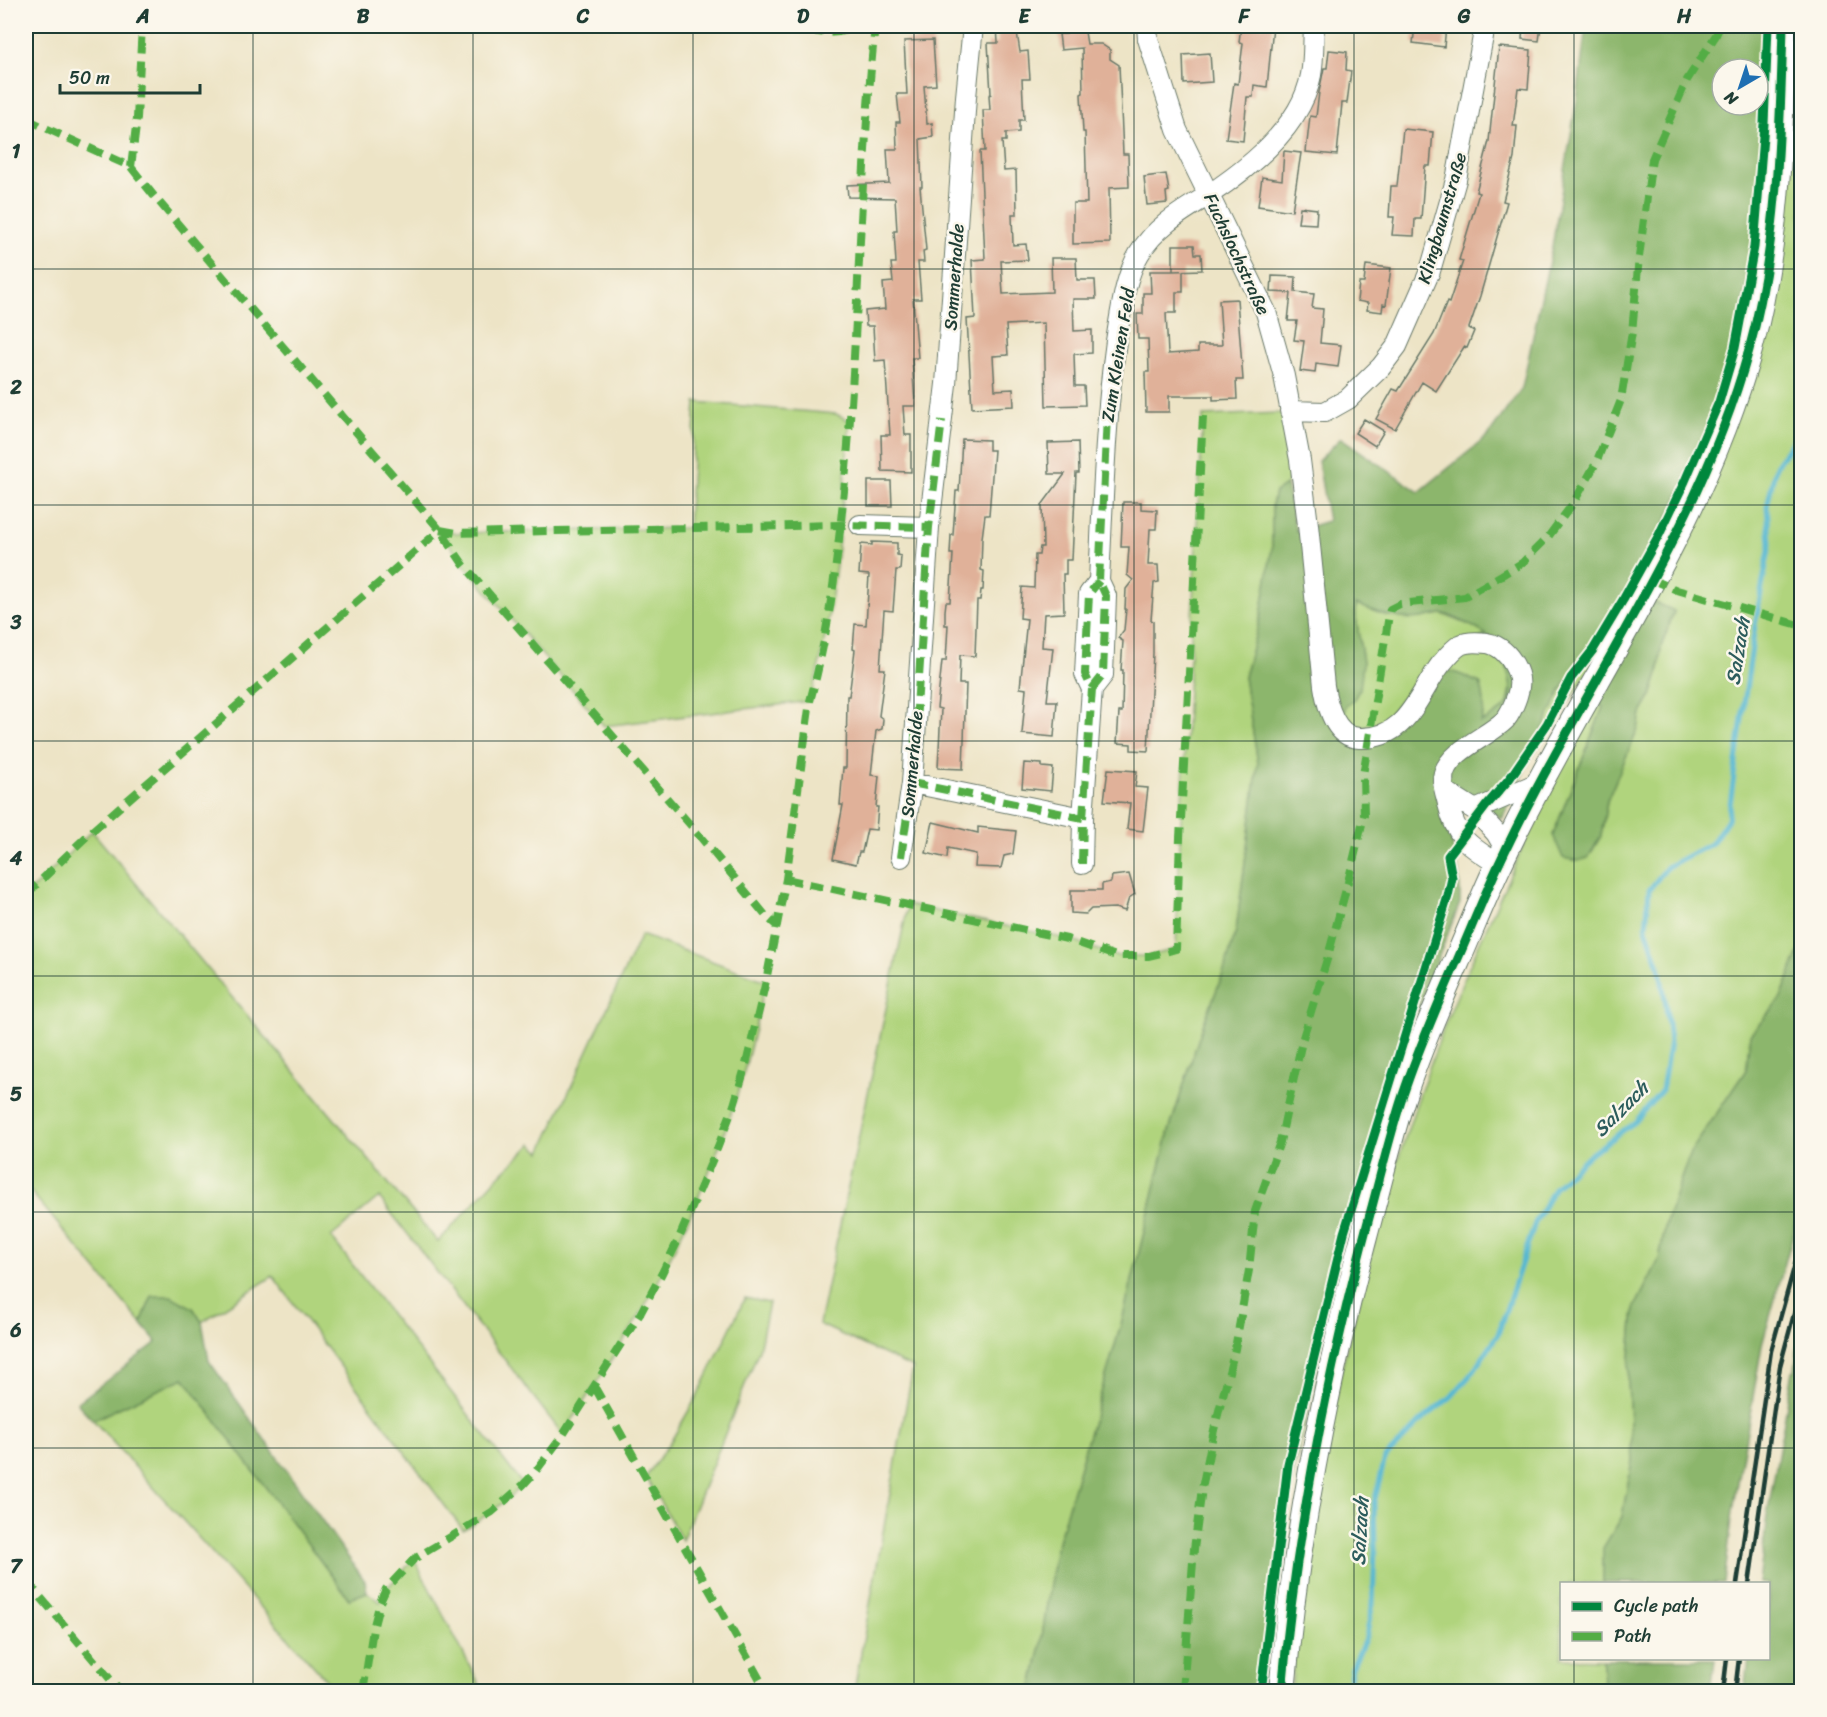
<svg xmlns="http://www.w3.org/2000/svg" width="1827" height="1717" font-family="Sriracha,sans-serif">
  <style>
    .green { fill: #b0d47d; stroke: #688858; stroke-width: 1.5 }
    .forest { fill: #8cb66c; stroke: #567a50; stroke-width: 1.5; fill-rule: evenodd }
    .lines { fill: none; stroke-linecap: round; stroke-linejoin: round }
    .stream { stroke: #54b7d2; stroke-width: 5 }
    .building { fill: #e0b199 }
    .minor-casing { stroke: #677767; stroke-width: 22 }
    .tertiary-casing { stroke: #677767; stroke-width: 28 }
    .minor { stroke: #fff; stroke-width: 20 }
    .tertiary { stroke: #fff; stroke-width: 26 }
    .rail { stroke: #1f3d34; stroke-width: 4.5 }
    .quiet { stroke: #52ad45; stroke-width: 8; stroke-dasharray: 15 8; stroke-linecap: butt }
    .cycleway-casing { stroke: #fbf7ec; stroke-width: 13 }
    .cycleway { stroke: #00873e; stroke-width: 9 }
    .grid { fill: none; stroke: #1f3d34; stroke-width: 1.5; stroke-opacity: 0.55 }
    .labels { text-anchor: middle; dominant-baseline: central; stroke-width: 5; stroke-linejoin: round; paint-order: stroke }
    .street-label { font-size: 18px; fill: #1f3d34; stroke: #fbf7ec }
    .water-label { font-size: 20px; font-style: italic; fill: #2c5c5c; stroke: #fbf7ec }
    .neatline { fill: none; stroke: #1f3d34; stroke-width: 2 }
    .grid-label { font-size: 20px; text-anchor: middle; font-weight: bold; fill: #1f3d34 }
  </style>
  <rect width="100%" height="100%" fill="#fbf7ec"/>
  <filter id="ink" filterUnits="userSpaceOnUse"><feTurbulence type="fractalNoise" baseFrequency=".0167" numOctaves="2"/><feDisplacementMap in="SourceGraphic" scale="12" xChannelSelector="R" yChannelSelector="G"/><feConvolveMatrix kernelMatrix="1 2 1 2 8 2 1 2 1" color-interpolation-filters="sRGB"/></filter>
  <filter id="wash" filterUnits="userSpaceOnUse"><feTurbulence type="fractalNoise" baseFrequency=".008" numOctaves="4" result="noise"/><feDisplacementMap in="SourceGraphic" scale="24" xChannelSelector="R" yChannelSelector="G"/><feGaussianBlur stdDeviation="1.35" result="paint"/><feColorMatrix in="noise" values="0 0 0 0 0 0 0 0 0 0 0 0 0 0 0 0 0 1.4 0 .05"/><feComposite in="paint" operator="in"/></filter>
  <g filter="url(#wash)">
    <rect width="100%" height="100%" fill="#ede4c6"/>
    <path class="green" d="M1768,26H1775L1766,225L1712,456L1792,125L1793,133L1802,134L1801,947L1780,1000L1750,1035L1746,1070L1690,1153L1666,1222L1659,1260L1634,1309L1628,1381L1632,1461L1622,1517L1604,1548L1603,1583L1562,1584V1658L1603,1659L1604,1691L1291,1692L1297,1626L1341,1371L1385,1199L1420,1093L1445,1024L1479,944L1551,785L1597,700L1603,707L1553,835L1601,836L1607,801L1638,729L1641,713L1651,696L1659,671L1661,647L1674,612L1635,609L1646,587L1525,766L1561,690L1623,600L1719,402L1735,348L1754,247L1764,124Z
      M696,402L836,414L850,421C841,515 836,610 810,701L604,726L463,564L440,530L456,533L688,528Z
      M1290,411L1300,460L1286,485L1275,492L1272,505V548L1261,615L1244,677L1258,763L1236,931L1224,971L1202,1028L1169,1131L1122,1321L1055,1552L1040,1650L1031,1691H854L913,1368L819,1324L908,905L1067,939L1116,956H1149L1176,949L1180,838L1203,416L1280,413Z
      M1356,604L1387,616L1420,618L1442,614L1472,626L1487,635L1432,660L1383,722L1369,727L1353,728L1343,723L1345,707L1354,699L1363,663L1356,617Z
      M1481,653C1516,664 1514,675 1507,707L1481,724C1485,709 1485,698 1480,683C1468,679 1458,671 1446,671L1460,655Z
      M92,831L438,1242L498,1177L532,1144L541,1152L641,935L766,981C756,1022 748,1064 734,1104C716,1161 690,1218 663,1272C635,1329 596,1381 563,1435L379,1197L331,1237L523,1485L492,1512L463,1530L273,1276L202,1322L193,1308L152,1296L141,1323L26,1186V895Z
      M745,1298L769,1303L759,1350L682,1540L646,1477L674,1436L699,1393Z
      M184,1377L349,1599L367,1592L380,1602L386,1589L414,1559L483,1691H336L93,1420Z"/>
    <path class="forest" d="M1586,26H1768L1764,124L1754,247L1735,348L1719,402L1685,481L1659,535L1623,600L1561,690L1502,819L1470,796L1445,820C1454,848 1461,874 1460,903L1388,1084L1343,1258L1292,1481L1269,1629L1264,1691L1031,1692L1040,1650L1055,1552L1122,1321L1169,1131L1202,1028L1224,971L1236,931L1258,763L1244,677L1261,615L1272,548V505L1275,492L1286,485L1296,531L1328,521L1318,461L1341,438L1419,492L1488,436L1522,388L1552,247L1577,99ZM1722,69H1758V105H1722ZM1356,604C1377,613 1398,621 1421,618C1428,617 1437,613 1444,614C1459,618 1474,627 1487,635L1432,660L1383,722L1369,727L1353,728L1343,723L1345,707L1354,699L1360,689L1363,663L1356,617ZM1481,653L1496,658L1506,665C1515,702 1515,703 1481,723C1485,708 1485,698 1480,683C1468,679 1458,671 1446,671L1460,655Z
      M1657,603L1674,611L1661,647L1659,671L1651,696L1641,713L1638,729L1607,801L1601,836L1588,858L1578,861L1563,858L1553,835L1603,707L1588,693L1635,609Z
      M1801,947V1206L1762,1345L1733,1511L1724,1583H1603V1548L1622,1517L1632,1461L1628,1381L1634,1309L1659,1260L1666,1222L1690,1153L1746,1070L1750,1035L1780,1000Z
      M152,1296H171L193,1308L202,1322L209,1361L365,1581L367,1592L349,1599L184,1378L93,1420L77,1403L157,1342L141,1323Z
      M1801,1335V1691H1745L1749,1659L1768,1658V1584L1759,1583L1767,1516L1793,1371H1795L1797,1352Z
      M1603,1659H1715L1711,1691H1604Z"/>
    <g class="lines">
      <path class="stream" d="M1347,1692L1352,1668L1366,1637L1373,1603L1375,1549L1374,1503L1385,1458L1421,1421L1451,1397L1473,1372L1498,1334L1535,1223L1555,1187L1589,1155L1635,1122L1662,1090L1670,1041L1665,999L1659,966L1646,928L1649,890L1667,867L1712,843L1728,819L1755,625L1770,544L1767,506L1776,466L1797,435L1802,409"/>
    </g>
    <g id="blocks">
      <path class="building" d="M997,26H1016L1020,52L1028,51L1030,79H1022L1024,120H1019V132L1006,133V141H1002L1004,171L1016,170L1017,214H1012L1013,245L1026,244L1028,260L1001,261L1003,294L1052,292L1051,258H1076L1077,280H1095L1096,299H1073L1074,331L1092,330V353L1074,354L1075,386H1084L1085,405L1046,406L1044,323L1006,325L1008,355L993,356L995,390L1013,389L1014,406L972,408L967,319L975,318L972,260L985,259L980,151H985L983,110H990L989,95L991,94L988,43H998Z
        M1065,26H1084L1087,44H1101L1110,50V59L1119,65L1123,154H1128L1129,187L1109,188L1110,243L1073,244V203H1087L1085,132H1083L1081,94L1083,93L1082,48L1061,50L1059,34H1066Z
        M1241,26H1273L1267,87L1254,85L1253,97H1247L1243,141L1226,139L1234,83L1238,84L1243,43L1239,42Z
        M1415,26H1446L1444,47L1413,43Z
        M1523,26H1541L1539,41L1522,39Z
        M933,40L936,85L924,86L927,124L932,123L933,137L920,139L922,187H920L926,250L923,251L924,262H918L921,299H913L918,358H912L915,406H903L905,435H911V472L882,471L881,435H890L885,360L875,361L873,326H866L865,311L885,309L883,283L893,282L891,263H896L894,231H897L895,198L848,197L847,185L889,183L887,149H897L896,122H900L897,94H907L904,41Z
        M1499,47L1531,50L1528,89L1518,88L1513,126H1517L1514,158L1503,201L1507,202L1480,296L1469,328L1474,331L1467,348L1464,347L1436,391L1422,382L1395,429L1376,419L1393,389L1398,391L1434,334L1447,302L1449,303L1463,261L1459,260L1479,193L1476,192L1489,141Z
        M1329,50L1347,52L1346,70L1351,71L1347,103H1342L1337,155L1306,152L1310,116L1316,117L1319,92L1324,68H1327Z
        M1210,53L1212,82L1184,84L1183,55Z
        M1403,129L1433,132L1430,166H1425L1421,219H1415L1414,236L1392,235L1394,217H1389L1391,186H1397Z
        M1284,151L1301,153L1292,211L1258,206L1262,177L1282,180Z
        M1166,174L1169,191L1166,192L1167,203L1147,205L1144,177Z
        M1300,207L1317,209L1316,224L1298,223Z
        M1173,245H1194L1195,254H1201L1202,270L1173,271Z
        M1366,265L1391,268L1386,305L1383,304L1382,312L1367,310L1368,303L1357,301L1359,283H1364Z
        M1150,271H1183V292H1176V313H1166L1168,354L1198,352V345H1222L1219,300L1237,299L1243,380H1236L1237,399L1213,400V396H1169V412H1146L1145,372H1149L1148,339H1138L1137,314H1143V293H1151Z
        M1272,276L1296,277L1295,292L1314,294L1312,308L1323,309L1320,343L1341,345L1338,367L1316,364L1315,373L1300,371L1304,341L1294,340L1297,321H1288L1291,293L1271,292Z
        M1364,419L1384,431L1375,446L1355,433Z
        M962,439L989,440V450H994L989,515H985L982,538L981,570L984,571L983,590H981L980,600H977L975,656L960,655L959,684H966L963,769L938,768L941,709L937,708L942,661H946L948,625H945V611L946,602H950L953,554H950L951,535H953L956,491H959Z
        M1078,442L1079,473H1076L1072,560H1066V574H1063L1064,613L1044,614L1042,647L1053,648L1047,701H1057L1054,737L1022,734L1026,689L1020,688L1027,619L1020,618L1022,587L1034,588L1035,555H1039L1040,547H1043L1042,505L1065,474H1049L1048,443Z
        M868,481H891L892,506H868Z
        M1123,502H1141V509L1157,510L1156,529H1150L1148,565H1158L1159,582L1154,583L1151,620L1153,621V653L1148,751L1131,750V744L1117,743L1119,712H1122L1123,670H1121L1123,641L1118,638L1124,630L1126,609H1125L1126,589L1133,580L1127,575L1129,547H1121Z
        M872,542L897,543V555L901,556L900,570H896L893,611L884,610L880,669H885L879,716L883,719L882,729L876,731L871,775L879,776L876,807H878L876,830L867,829L862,852H859L856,864L833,859L843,805H840L843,768H846L847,696H849L855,650L853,649L855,624L866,625L869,575L859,574L861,544L872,545Z
        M1024,763L1042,764V767L1053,768L1051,791L1022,788Z
        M1108,769L1137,771L1135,787L1148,788L1143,831L1127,829L1130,803L1104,801Z
        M933,822L978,833V827L1016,831L1013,854L1004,856L1001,868L975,867L976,854L948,848L947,858L926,853Z
        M1129,874L1135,894L1129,898L1125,911L1115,908L1091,909L1086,914L1071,913V890H1102V884L1111,882L1112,876Z"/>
    </g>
  </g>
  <g filter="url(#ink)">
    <use href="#blocks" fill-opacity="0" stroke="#677767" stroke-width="1.5"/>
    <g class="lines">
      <defs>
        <path id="minor" d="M1147,26L1148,39L1177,130L1266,312L1284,376L1300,460L1308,525L1324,686C1327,705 1335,737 1359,738C1407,740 1417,696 1441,664C1446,658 1453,649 1460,645C1468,641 1479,642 1487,643C1499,645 1509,655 1514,665C1520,675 1521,685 1517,696C1514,705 1511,713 1505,720C1489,736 1451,750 1444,773C1441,783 1446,794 1448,804C1456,838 1470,847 1498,864
          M1290,411L1325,412L1348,399L1381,367L1397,346L1430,271L1456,180L1485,26
          M860,525L929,527
          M1092,689L1103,675L1106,596L1099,581C1103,501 1105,421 1116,341C1121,313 1124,279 1139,254C1155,227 1181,212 1207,196C1248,169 1302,126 1311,75C1314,59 1313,42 1314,26
          M912,783L1083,818
          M1445,791L1475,810L1538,783
          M1475,810L1496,833L1506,850
          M901,857L912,783L929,527L946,384L966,97L973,26
          M1082,864L1083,818L1092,689L1085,674L1089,594L1099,581"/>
        <path id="tertiary" d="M1282,1692C1296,1530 1328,1370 1370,1214C1381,1174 1390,1134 1403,1095C1418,1050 1437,1006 1456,963C1470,931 1483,898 1498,866C1578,693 1698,536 1749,350C1778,245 1780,134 1783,26"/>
      </defs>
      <use href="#minor" class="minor-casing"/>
      <use href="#tertiary" class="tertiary-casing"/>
      <use href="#minor" class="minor"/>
      <use href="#tertiary" class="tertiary"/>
      <path class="rail" d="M1737,1584L1771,1351L1802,1239
        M1749,1584L1780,1366L1802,1284
        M1723,1692L1727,1658
        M1735,1692L1739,1658"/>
      <path class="quiet" d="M785,26C807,30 834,39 855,26
        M26,119L131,167L154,196L440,530L463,564L693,828L766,916L777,926
        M131,167L137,118L142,26
        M1651,579L1677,590L1802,626
        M1092,689L1103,675L1106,596L1099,581L1107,416
        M912,783L1083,818
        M901,857L912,783L929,527L942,420
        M1082,864L1083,818L1092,689L1085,674L1089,594L1099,581
        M786,879L1067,939L1116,956H1149L1176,949L1180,838L1203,416
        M26,895L92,831L440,530L456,533L840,525L929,527
        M594,1386L767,1692
        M26,1580L121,1692
        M363,1692L373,1629L380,1602L386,1589L414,1559L492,1512L523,1485L536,1471L563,1435L640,1314L662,1273L679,1238L717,1149L734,1105L746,1064L766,981L786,879L810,701C829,633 837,561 844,491C859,336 859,180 875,26
        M1183,1692L1194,1549L1202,1488L1214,1430L1235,1349L1249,1270L1255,1211L1280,1142L1302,1041L1328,956L1348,882L1364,816L1363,775L1390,609L1400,604L1465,597L1522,563L1548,537L1574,502L1596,463L1621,400L1632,332L1639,257L1652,159L1687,80L1716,35L1720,26"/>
      <defs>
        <path id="cycleway" d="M1261,1692L1288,1464L1344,1233L1448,896L1452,878L1448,856L1486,806L1510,778L1547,724L1571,678L1593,650L1623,600L1659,535L1685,481L1719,402L1735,348L1754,247L1764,124L1768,26
          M1282,1692C1296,1530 1328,1370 1370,1214C1381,1174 1390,1134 1403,1095C1418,1050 1437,1006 1456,963C1470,931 1483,898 1498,866C1578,693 1698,536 1749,350C1778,245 1780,134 1783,26"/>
      </defs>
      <use href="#cycleway" class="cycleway-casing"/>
      <use href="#cycleway" class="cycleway"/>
    </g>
  </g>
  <path class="grid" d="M253,26V1692M473,26V1692M693,26V1692M914,26V1692M1134,26V1692M1354,26V1692M1574,26V1584M26,269H1802M26,505H1802M26,741H1802M26,976H1802M26,1212H1802M26,1448H1802M1574,1658V1692"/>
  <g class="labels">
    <g class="street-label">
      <text transform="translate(1442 218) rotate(-74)">Klingbaumstraße</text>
      <text transform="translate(1237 254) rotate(65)">Fuchslochstraße</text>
      <text transform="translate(954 277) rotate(-86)">Sommerhalde</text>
      <text transform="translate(1118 355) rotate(-81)">Zum Kleinen Feld</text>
      <text transform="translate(912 764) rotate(-85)">Sommerhalde</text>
    </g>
    <g class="water-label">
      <text transform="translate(1738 651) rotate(-81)">Salzach</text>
      <text transform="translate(1621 1109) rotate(-45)">Salzach</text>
      <text transform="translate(1360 1531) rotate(-87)">Salzach</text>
    </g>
  </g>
  <rect width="1827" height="1717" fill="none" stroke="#fbf7ec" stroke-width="66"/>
  <rect x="1560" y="1582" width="210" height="78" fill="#fbf7ec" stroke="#a3ada2" stroke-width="1.5"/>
  <rect x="1572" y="1602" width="30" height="9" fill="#00873e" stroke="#a3ada2" stroke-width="1.5"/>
  <text x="1614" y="1612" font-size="18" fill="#1f3d34">Cycle path</text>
  <rect x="1572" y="1632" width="30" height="9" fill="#52ad45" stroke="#a3ada2" stroke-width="1.5"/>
  <text x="1614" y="1642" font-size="18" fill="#1f3d34">Path</text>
  <g transform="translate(1740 87) rotate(219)"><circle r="28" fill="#fbf7ec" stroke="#a3ada2" stroke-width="1.5"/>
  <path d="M0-4.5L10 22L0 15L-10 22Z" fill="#1f6fb2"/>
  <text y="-9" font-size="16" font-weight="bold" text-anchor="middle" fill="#1f3d34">N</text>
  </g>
  <path d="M60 84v9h140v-9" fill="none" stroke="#1f3d34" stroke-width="3"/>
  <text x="69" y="84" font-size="18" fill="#1f3d34" stroke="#fbf7ec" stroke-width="4.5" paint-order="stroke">50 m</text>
  <rect x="33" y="33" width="1761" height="1651" class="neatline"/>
  <g class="grid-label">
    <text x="143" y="23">A</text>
    <text x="363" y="23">B</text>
    <text x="583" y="23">C</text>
    <text x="803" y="23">D</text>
    <text x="1024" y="23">E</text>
    <text x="1244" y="23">F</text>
    <text x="1464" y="23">G</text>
    <text x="1684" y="23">H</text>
    <text x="16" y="158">1</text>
    <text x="16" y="394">2</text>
    <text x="16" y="629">3</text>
    <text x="16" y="865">4</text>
    <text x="16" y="1101">5</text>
    <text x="16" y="1337">6</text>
    <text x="16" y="1573">7</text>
  </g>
</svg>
